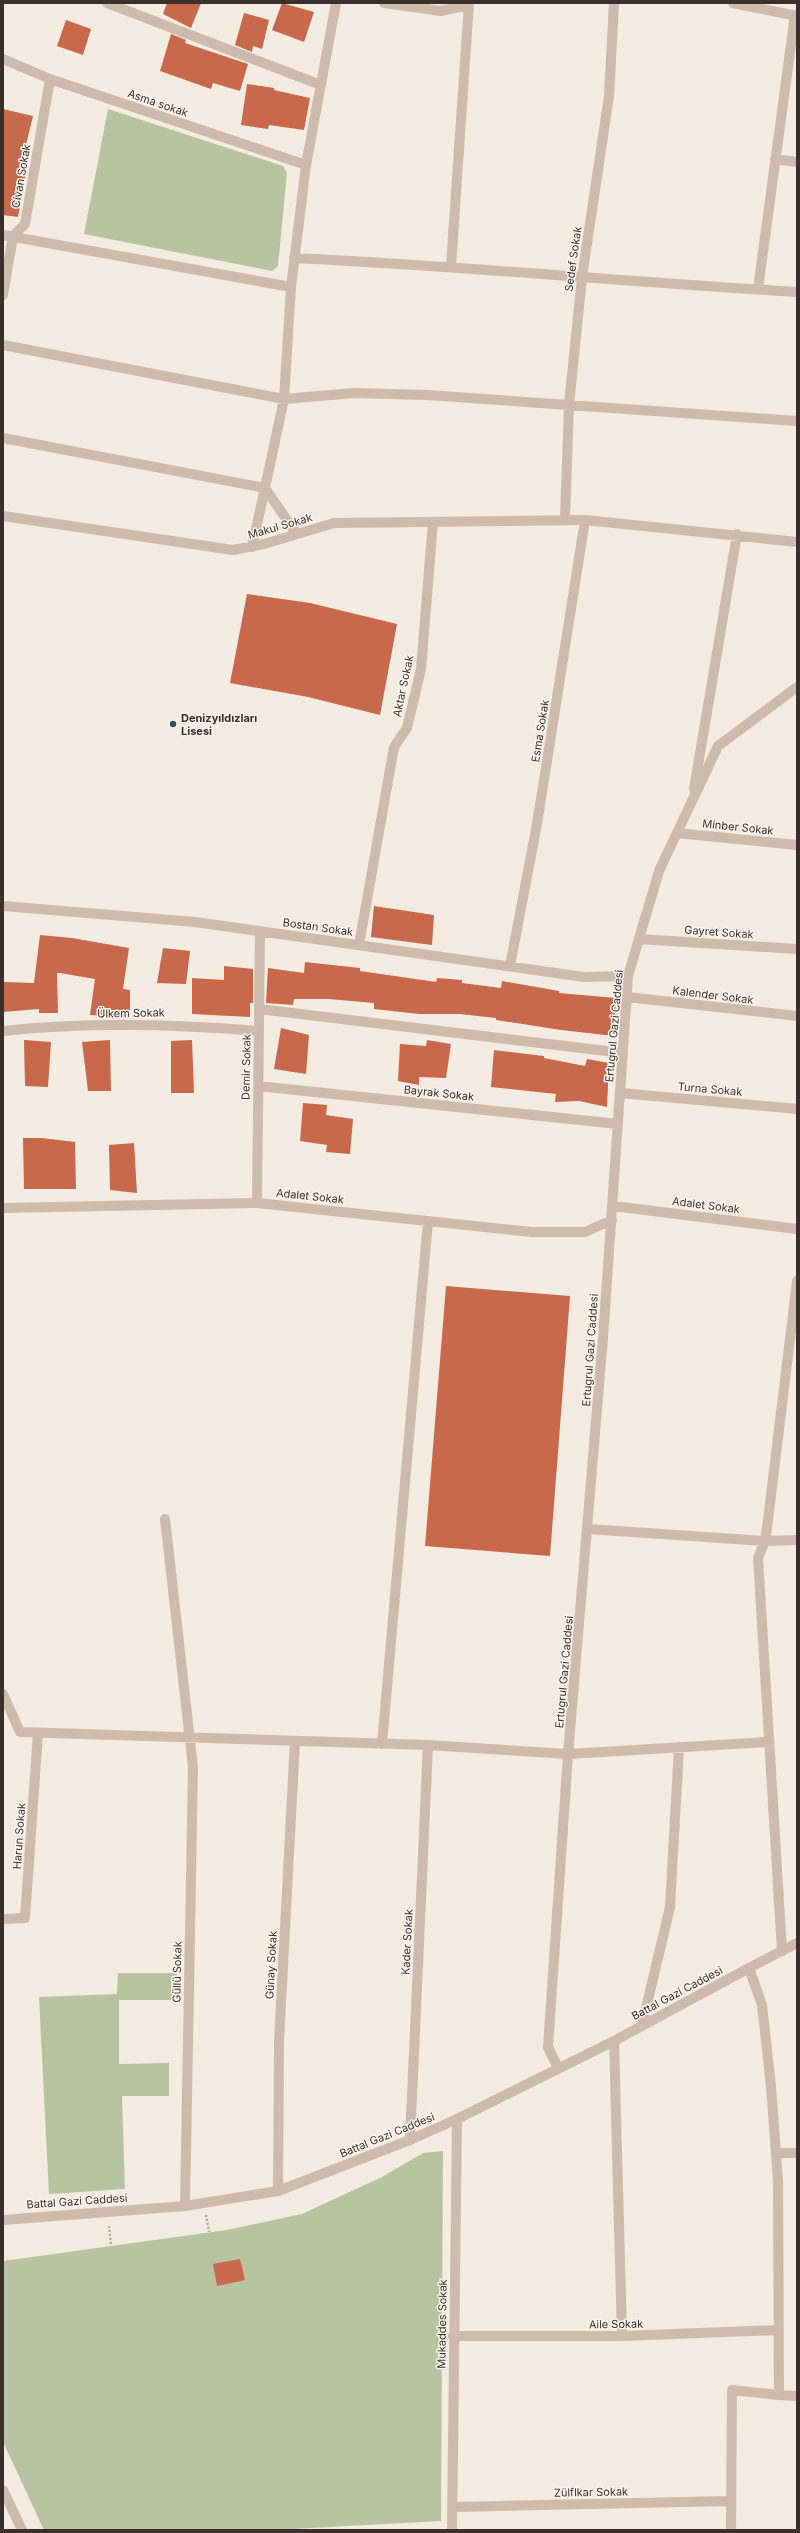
<svg xmlns="http://www.w3.org/2000/svg" width="800" height="2533" font-family="Inter,sans-serif">
  <style>
    .green { fill: #b8c4a0 }
    .building { fill: #c8694b }
    .lines { fill: none; stroke-linecap: round; stroke-linejoin: round }
    .path { stroke: #b9a596; stroke-width: 2.5; stroke-dasharray: 2 2; stroke-linecap: butt }
    .minor { stroke: #cdbbac; stroke-width: 10 }
    .tertiary { stroke: #cdbbac; stroke-width: 10 }
    .poi-dot { fill: #1f5a5e; stroke: #fbf5ee; stroke-width: 1.5 }
    .labels { text-anchor: middle; dominant-baseline: central; stroke-width: 3; stroke-linejoin: round; paint-order: stroke }
    .street-label { font-size: 11px; fill: #3b302b; stroke: #fbf5ee }
    .poi-label { font-size: 11px; font-weight: bold; fill: #3b302b; stroke: #fbf5ee; text-anchor: start }
  </style>
  <rect width="100%" height="100%" fill="#f4ebe1"/>
  <path class="green" d="M108,109L283,166L287,173L278,266L272,271L84,234Z
    M118,1973H177L176,2000H119V2064L169,2063V2096H122L125,2189L49,2194L39,1997L117,1994Z
    M443,2151L441,2521L275,2530H44L3,2442V2261L227,2230L302,2214L382,2177L423,2153Z"/>
  <path class="building" d="M167,3H201L191,28L163,14Z
    M282,3L314,12L304,42L272,30Z
    M244,13L269,20L262,49L253,46L252,52L235,45Z
    M66,20L91,29L83,55L57,46Z
    M171,34L186,40L185,43L248,64L240,91L213,83L211,89L160,71Z
    M247,84L274,88V90L310,98L304,130L269,125L268,129L241,125Z
    M3,109L33,116L21,165L27,166L18,217L3,215Z
    M247,594L310,603L397,624L380,715L308,697L230,683Z
    M374,906L434,915L432,945L371,937Z
    M40,935L72,938L129,948L123,989L130,990V1017L90,1015L95,979L60,973H57L58,1013H39V1009L3,1012V982L34,983Z
    M163,948L190,951L186,984L157,983Z
    M305,962L360,968V971L436,982L437,978L462,980V983L501,988L502,981L559,991V993L616,998L614,1036L561,1030L496,1020V1018L460,1014H419L374,1009V1003L329,999H294L293,1005L266,1003L268,968L304,973Z
    M224,966L253,969V1003H250V1017L192,1014V978L224,980Z
    M281,1028L309,1035L306,1074L274,1069Z
    M24,1040L51,1042L48,1087L25,1086Z
    M110,1040L111,1091H88L82,1042Z
    M192,1040L194,1093H171V1041Z
    M427,1040L451,1044L446,1078L419,1077V1085L398,1081L400,1044L426,1046Z
    M494,1050L544,1056V1058L585,1066L587,1059L609,1063L607,1107L579,1101L555,1102L556,1094L491,1087Z
    M303,1103L327,1105L326,1115L353,1119L350,1154L326,1152L327,1145L300,1141Z
    M23,1138H42L75,1142L76,1189H24Z
    M134,1143L137,1193L110,1190L109,1145Z
    M446,1286L570,1296L550,1556L425,1546Z
    M240,2259L245,2280L217,2286L213,2264Z"/>
  <g class="lines">
    <path class="path" d="M206,2215L209,2232
      M109,2226L111,2246"/>
    <path class="minor" d="M107,3L321,85
      M384,3L441,11L468,5
      M733,3L797,16
      M3,59L50,79L306,165
      M775,159L797,162
      M3,235L291,287
      M294,258C462,266 629,282 797,292
      M451,266L469,3
      M758,289L795,15
      M3,295L13,236L25,224L50,79
      M3,345L284,399L354,393L427,395L797,421
      M3,438L265,488L252,547
      M3,516L233,550L264,544L334,523L585,520L537,824L510,966
      M565,519L569,405L582,277L609,96L614,3
      M585,520L797,542
      M296,533L265,488L284,399L291,287L306,165L336,3
      M694,789L737,534
      M677,833L797,845
      M3,906L195,922L584,977L628,976
      M639,939L797,949
      M359,945L394,747L407,728L421,669L433,522
      M627,997L797,1016
      M259,1009L623,1053
      M3,1031C88,1022 173,1024 259,1031
      M258,1086L618,1124
      M620,1093L797,1109
      M257,1203L260,931
      M613,1206L797,1229
      M3,1208L257,1203L532,1232H585L612,1220
      M165,1519L193,1767L185,2206
      M588,1529L765,1541L797,1540
      M3,1694L20,1732L428,1745L568,1754L769,1742
      M382,1744L428,1221
      M3,1919L25,1918L38,1733
      M782,1951L758,1558L765,1541L768,1520L797,1281
      M642,2025L670,1907L679,1747
      M614,2041L622,2336
      M558,2068L548,2047L568,1754L603,1338L628,976L659,871L718,746L797,687
      M410,2140L428,1745
      M776,2153H797
      M278,2191L279,2041L295,1741
      M453,2336H622L779,2330
      M779,2395L797,2396
      M3,2490L22,2530
      M453,2507L731,2501
      M452,2530L457,2119
      M731,2530L732,2390L779,2395L778,2181L771,2086L762,2005L749,1968"/>
    <path class="tertiary" d="M749,1968L797,1943
      M3,2220L185,2206L278,2191L410,2140L457,2119L614,2041L749,1968"/>
  </g>
  <circle class="poi-dot" cx="173" cy="724" r="4"/>
  <g class="labels">
    <g class="street-label">
      <text transform="translate(158 103) rotate(19)">Asma sokak</text>
      <text transform="translate(21 176) rotate(-80)">Civan Sokak</text>
      <text transform="translate(573 259) rotate(-82)">Sedef Sokak</text>
      <text transform="translate(280 526) rotate(-16)">Makul Sokak</text>
      <text transform="translate(403 686) rotate(-78)">Aktar Sokak</text>
      <text transform="translate(540 731) rotate(-81)">Esma Sokak</text>
      <text transform="translate(738 827) rotate(6)">Minber Sokak</text>
      <text transform="translate(318 927) rotate(8)">Bostan Sokak</text>
      <text transform="translate(719 932) rotate(4)">Gayret Sokak</text>
      <text transform="translate(713 995) rotate(7)">Kalender Sokak</text>
      <text transform="translate(131 1013) rotate(-1)">Ülkem Sokak</text>
      <text transform="translate(614 1026) rotate(-85)">Ertugrul Gazi Caddesi</text>
      <text transform="translate(246 1067) rotate(-89)">Demir Sokak</text>
      <text transform="translate(710 1089) rotate(5)">Turna Sokak</text>
      <text transform="translate(439 1093) rotate(6)">Bayrak Sokak</text>
      <text transform="translate(310 1196) rotate(6)">Adalet Sokak</text>
      <text transform="translate(706 1205) rotate(7)">Adalet Sokak</text>
      <text transform="translate(590 1350) rotate(-86)">Ertugrul Gazi Caddesi</text>
      <text transform="translate(564 1672) rotate(-85)">Ertugrul Gazi Caddesi</text>
      <text transform="translate(19 1836) rotate(-86)">Harun Sokak</text>
      <text transform="translate(407 1942) rotate(-87)">Kader Sokak</text>
      <text transform="translate(271 1965) rotate(-87)">Günay Sokak</text>
      <text transform="translate(177 1972) rotate(-89)">Güllü Sokak</text>
      <text transform="translate(677 1993) rotate(-28)">Battal Gazi Caddesi</text>
      <text transform="translate(387 2135) rotate(-22)">Battal Gazi Caddesi</text>
      <text transform="translate(77 2201) rotate(-4)">Battal Gazi Caddesi</text>
      <text transform="translate(442 2324) rotate(-89)">Mukaddes Sokak</text>
      <text transform="translate(616 2324) rotate(-1)">Aile Sokak</text>
      <text transform="translate(591 2492) rotate(-1)">Zülflkar Sokak</text>
    </g>
    <g class="poi-label">
      <text x="181" y="718">Denizyıldızları<tspan x="181" dy="13">Lisesi</tspan></text>
    </g>
  </g>
  <rect width="800" height="2533" fill="none" stroke="#3b302b" stroke-width="8"/>
</svg>
